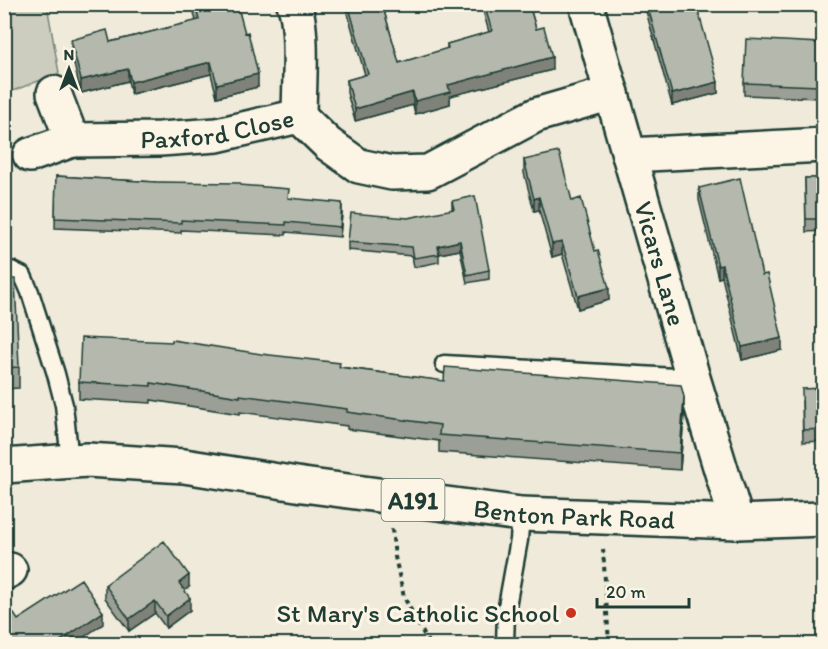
<svg xmlns="http://www.w3.org/2000/svg" width="828" height="649" font-family="Itim,sans-serif">
  <style>
    .green { fill: #cccdbf; stroke: #76857a; stroke-width: 1.5 }
    .lines { fill: none; stroke-linecap: round; stroke-linejoin: round }
    .lane-casing { stroke: #1f3d34; stroke-width: 21 }
    .street-casing { stroke: #1f3d34; stroke-width: 38 }
    .primary-casing { stroke: #1f3d34; stroke-width: 38 }
    .path { stroke: #1f3d34; stroke-width: 4; stroke-dasharray: 4.5 4.5; stroke-linecap: butt }
    .lane { stroke: #fcf5e5; stroke-width: 16 }
    .street { stroke: #fcf5e5; stroke-width: 33 }
    .primary { stroke: #fcf5e5; stroke-width: 33 }
    .wall { fill: #9c9f95; stroke: #1f3d34; stroke-width: 1.5 }
    .shaded-wall { fill: #7f8279; stroke: #1f3d34; stroke-width: 1.5 }
    .building { fill: #b5b9ad; stroke: #1f3d34; stroke-width: 1.5 }
    .poi-dot { fill: #c8321e; stroke: #fcf5e5; stroke-width: 2 }
    .labels { text-anchor: middle; dominant-baseline: central; stroke-width: 6; stroke-linejoin: round; paint-order: stroke }
    .shield { fill: #fcf5e5; stroke: #617469; stroke-width: 1.5 }
    .shield-label { font-size: 24px; font-weight: bold; fill: #1f3d34 }
    .street-label { font-size: 26px; fill: #1f3d34; stroke: #fcf5e5 }
    .poi-label { font-size: 26px; fill: #1f3d34; stroke: #fcf5e5; text-anchor: end }
  </style>
  <rect width="100%" height="100%" fill="#efeada"/>
  <filter id="ink" filterUnits="userSpaceOnUse"><feTurbulence type="fractalNoise" baseFrequency=".0167" numOctaves="2"/><feDisplacementMap in="SourceGraphic" scale="12" xChannelSelector="R" yChannelSelector="G"/><feConvolveMatrix kernelMatrix="1 2 1 2 8 2 1 2 1" color-interpolation-filters="sRGB"/></filter>
  <g filter="url(#ink)">
    <path class="green" d="M44,4L47,5L59,73L5,94V5Z"/>
    <g class="lines">
      <defs>
        <path id="lane" d="M4,272L11,270L23,276L30,292L56,374L64,405L70,461
          M444,364L693,378
          M505,644L506,612L519,540L521,514"/>
        <g id="street">
          <path d="M294,4C304,28 299,89 299,116"/>
          <path id="s1" d="M586,4L693,378L737,522"/>
          <path id="s2" d="M72,140L160,139L217,135L299,116L328,144L359,166L392,173L428,172L536,115L612,93"/>
          <path d="M30,155L72,140L54,93"/>
          <path d="M629,155L824,145"/>
          <path d="M4,573L10,570"/>
        </g>
        <g id="primary">
          <path id="s3" d="M4,466L87,460L184,466L303,485L521,514L737,522L824,519"/>
        </g>
      </defs>
      <use href="#lane" class="lane-casing"/>
      <use href="#street" class="street-casing"/>
      <use href="#primary" class="primary-casing"/>
      <path class="path" d="M392,529L395,557L404,597L429,644
        M603,549L609,644"/>
      <use href="#lane" class="lane"/>
      <use href="#street" class="street"/>
      <use href="#primary" class="primary"/>
    </g>
    <path class="wall" d="M192,4H237L258,87L217,97L211,74L131,94L128,81L81,93L71,52V40L110,42L196,21Z
      M345,4H382L399,63L447,49V44L489,32L481,4H529L536,29L552,70L450,96V104L415,114L413,105L355,121L347,93V80L365,75Z
      M644,4H686L718,93L672,105Z
      M820,55L819,98L744,95V83Z
      M524,160L572,201L609,300L578,309L562,254L552,257L539,210L534,211L524,173Z
      M56,176L156,182L240,185L342,213L340,237L286,232V235L181,230V233L55,228Z
      M805,178H824V231L806,232Z
      M699,188L762,275L782,350L742,360L722,277L718,278L699,200Z
      M452,201L489,270V279L467,283L460,250L439,254V262L414,267L412,256L348,250V242L408,218L452,210Z
      M4,279L19,367V388L4,389Z
      M340,367L684,414L680,470L439,452V441L347,429V426L240,412V414L151,400V403L79,399V382Z
      M824,388V441L803,442L802,401Z
      M105,585L189,587L184,591L190,610L166,628L155,613L129,631L105,598Z"/>
    <path class="shaded-wall" d="M552,57V70L450,96V104L415,114V101L448,85Z
      M211,62V74L131,94V82Z
      M128,69V81L81,93V80Z
      M258,74V87L217,97V84Z
      M718,82V93L672,105V94Z
      M413,92V105L355,121V109Z
      M539,197V210L534,211V199Z
      M342,203V213L340,237V227Z
      M460,241V250L439,254L438,246Z
      M562,242V254L552,257V244Z
      M722,265V277L718,278V266Z
      M609,288V300L578,309V296Z
      M782,338V350L742,360V347Z
      M684,397V414L680,470V453Z
      M189,575V587L179,595V583Z
      M190,598V610L166,628V616Z
      M155,601V613L129,631V619Z
      M103,612V624L72,645H54Z"/>
    <path class="building" d="M195,4H237L245,33L248,32L258,74L217,84L211,62L131,82L128,69L81,80L71,40L107,30L110,42L199,20Z
      M348,4H382L399,63L448,48L447,44L492,31L484,4H529L536,29L544,27L552,57L448,85L450,92L415,101L413,92L355,109L347,80L368,74Z
      M647,4H686L687,10L697,7L718,82L672,94Z
      M746,39L820,43L819,86L744,83Z
      M559,152L572,201L581,198L595,251L598,250L609,288L578,296L562,242L552,244L539,197L534,199L524,160Z
      M56,176L156,182L240,183V185L289,189L288,198L342,203L340,227L286,222V225L181,220V223L55,218Z
      M740,178L762,275L767,274L782,338L742,347L722,265L718,266L699,188Z
      M805,178H824V219H806Z
      M475,196L489,270L467,275L460,241L438,246L439,254L414,258L412,247L348,242L351,213L408,218L454,209L452,201Z
      M4,279H15L19,367L4,368Z
      M81,338L172,342V340L261,354L340,363L339,367L444,381L445,367L681,385L684,397L680,453L439,435L440,425L347,412V409L240,395V397L151,383V386L79,382Z
      M824,388V429L803,430L802,389Z
      M164,541L189,575L179,583L190,598L166,616L155,601L129,619L105,585Z
      M81,579L103,612L54,645H51L49,642L45,645H4V616L12,611L18,620Z"/>
  </g>
  <circle class="poi-dot" cx="571" cy="613" r="6"/>
  <g class="labels">
    <rect class="shield" x="381.5" y="479" width="63" height="42" rx="4.5"/>
    <g class="shield-label">
      <text x="413" y="500">A191</text>
    </g>
    <g class="street-label">
      <text stroke="none"><textPath href="#s2" startOffset="146">Paxford Close</textPath></text>
      <text stroke="none"><textPath href="#s1" startOffset="270">Vicars Lane</textPath></text>
      <text stroke="none"><textPath href="#s3" startOffset="574">Benton Park Road</textPath></text>
    </g>
    <g class="poi-label">
      <text x="559" y="613">St Mary's Catholic School</text>
    </g>
  </g>
  <rect width="828" height="649" fill="none" stroke="#fcf5e5" stroke-width="24"/>
  <rect x="12" y="12" width="804" height="625" fill="none" stroke="#1f3d34" stroke-width="2" filter="url(#ink)"/>
  <g transform="translate(69 69)" stroke="#fcf5e5" stroke-width="4.5" paint-order="stroke">
  <path d="M0-4.5L10 22L0 15L-10 22Z" fill="#1f3d34"/>
  <text y="-9" font-size="16" font-weight="bold" text-anchor="middle" fill="#1f3d34">N</text>
  </g>
  <path d="M597 598v9h92v-9" fill="none" stroke="#1f3d34" stroke-width="3"/>
  <text x="606" y="598" font-size="18" fill="#1f3d34" stroke="#fcf5e5" stroke-width="4.5" paint-order="stroke">20 m</text>
</svg>
